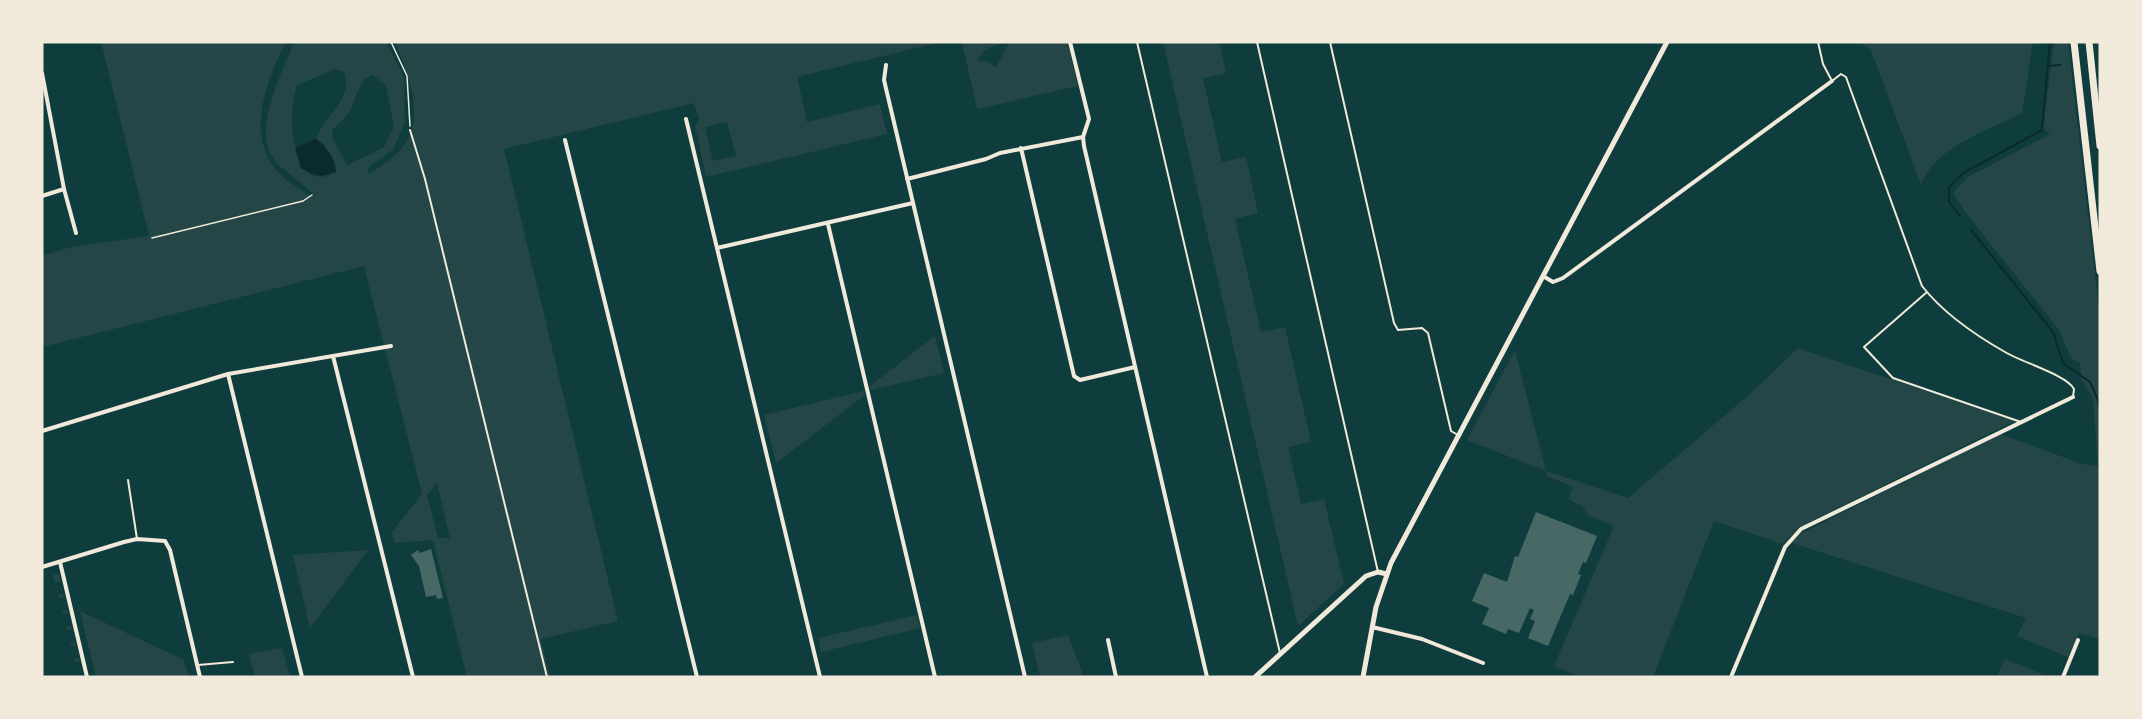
<svg xmlns="http://www.w3.org/2000/svg" width="2142" height="719" font-family="Roboto,sans-serif">
  <style>
    .green { fill: #244646; fill-rule: evenodd }
    .water { fill: #0a2a2b }
    .lines { fill: none; stroke-linecap: round; stroke-linejoin: round }
    .stream { stroke: #0a2a2b; stroke-width: 2 }
    .building { fill: #486865 }
    .path { stroke: #f1e9da; stroke-width: 1.5 }
    .service { stroke: #f1e9da; stroke-width: 2 }
    .minor { stroke: #f1e9da; stroke-width: 4 }
    .secondary { stroke: #f1e9da; stroke-width: 5 }
    .motorway { stroke: #f1e9da; stroke-width: 7 }
  </style>
  <rect width="100%" height="100%" fill="#0f3d3e"/>
  <path class="green" d="M101,42H286C263,87 241,149 291,183C299,189 306,195 315,196C304,183 284,173 273,158C252,129 283,71 294,42H386L404,77L405,122L393,150L369,167L367,174C432,142 418,98 395,42H941L797,77L807,122L880,104L887,134L706,177L695,126L699,120L694,103L504,149L618,621L541,639L550,677H467L433,540L395,543L392,532L422,494L364,266L42,347V256L71,247L149,236ZM335,69L344,72C354,99 325,115 316,139L325,145V177L313,176L301,168C292,138 288,116 297,85ZM373,75L386,86L394,127L383,148L347,165L333,139L332,130C338,124 345,118 350,111C358,98 356,80 373,75ZM727,122L736,156L713,161L705,127ZM437,483L450,538H438L427,495Z
    M962,42H1067L1078,86L977,109ZM1009,43L996,67L985,61H978C983,47 996,44 1009,43Z
    M1163,42H1219L1226,73L1203,78L1222,162L1246,157L1258,213L1235,219L1261,332L1285,327L1311,442L1288,447L1301,504L1324,499L1344,584L1298,626Z
    M1860,42H2033L2022,113C1988,131 1935,146 1921,185L1871,50Z
    M2054,42H2068L2100,319V639L2079,633L2068,657L2017,636L2026,618L1792,543L1796,536L2000,434L2082,464L2098,466L2093,398L2081,379L2080,363L2071,358L2059,330L1965,212L1953,193L1968,177L2050,134L2043,128Z
    M935,336L944,373L871,390L870,386Z
    M1798,348L2015,421L1799,527L1782,544L1714,521L1653,677H1581L1554,666L1614,526L1588,515L1582,506L1568,499L1573,487L1547,476L1546,471L1467,440L1515,350L1546,471L1628,498L1751,393Z
    M864,391L865,395L776,463L764,415Z
    M368,550L310,628L293,555Z
    M59,574L60,581L55,582L59,595L63,594L64,597L59,598L62,611L67,610L68,613L63,614L66,627L71,626L72,629L67,630L70,643L75,642L76,645L71,646L74,659L79,658L80,661L75,662L76,666L53,575Z
    M80,611L184,660L188,676L96,677Z
    M917,615L920,628L821,652L818,638Z
    M1069,635C1072,651 1080,662 1083,677H1040L1032,643Z
    M282,648L290,677H255L249,654Z
    M2005,659L2049,677H1996Z"/>
  <path class="water" d="M316,139C327,147 335,158 336,172C322,178 314,176 301,168L295,148Z"/>
  <g class="lines">
    <path class="stream" d="M2049,66L2060,65
      M1960,216L1949,202V187L1965,172L2042,130L2050,42
      M1971,230L2053,332L2063,363L2090,382L2098,400L2100,414"/>
  </g>
  <path class="building" d="M1536,512L1597,536L1586,563L1583,562L1578,574L1581,575L1573,595L1570,594L1548,646L1528,638L1535,621L1530,619L1534,610L1530,608L1519,633L1508,629L1506,634L1482,624L1489,608L1472,601L1484,573L1507,582L1515,556L1518,557Z
    M431,549L443,598L437,599L436,595L426,597L419,566L411,555L418,550L420,553Z"/>
  <g class="lines">
    <path class="path" d="M391,42L407,76L410,126
      M152,238L303,201L312,195"/>
    <path class="service" d="M1137,42L1280,653
      M1257,42L1378,572
      M1330,42L1394,323L1398,330L1422,328L1428,333L1451,431L1458,435
      M1818,42L1823,64L1832,81L1841,74L1846,77L1922,286C1944,314 1975,335 2005,352C2021,362 2067,375 2074,389L2073,397
      M410,130L425,179L547,677
      M1927,292L1864,347L1893,378L2021,422
      M128,480L137,539
      M198,665L233,662"/>
    <path class="minor" d="M1070,42L1089,119L1083,137L1084,146L1207,677
      M886,65L884,80L1025,677
      M42,73L64,189L76,233
      M686,119L820,677
      M565,140L697,677
      M1021,148L1074,376L1080,380L1135,367
      M907,179L986,159L1000,153L1083,137
      M42,196L64,189
      M828,224L935,677
      M717,248L913,203
      M1543,276L1553,282L1563,278L1832,81
      M333,356L413,677
      M228,374L302,677
      M42,431L228,374L391,346
      M60,562L87,677
      M42,567L124,542L137,539L165,541L170,550L200,677
      M1372,627L1422,639L1483,663
      M1108,640L1116,677
      M1731,677L1785,547L1801,529L2073,397
      M2063,677L2078,640"/>
    <path class="secondary" d="M1255,677L1366,576L1378,572L1387,574
      M1363,677L1376,607L1391,563L1667,42"/>
    <path class="motorway" d="M2074,42L2100,271
      M2089,42L2100,146"/>
  </g>
  <rect width="2142" height="719" fill="none" stroke="#f1e9da" stroke-width="87"/>
</svg>
